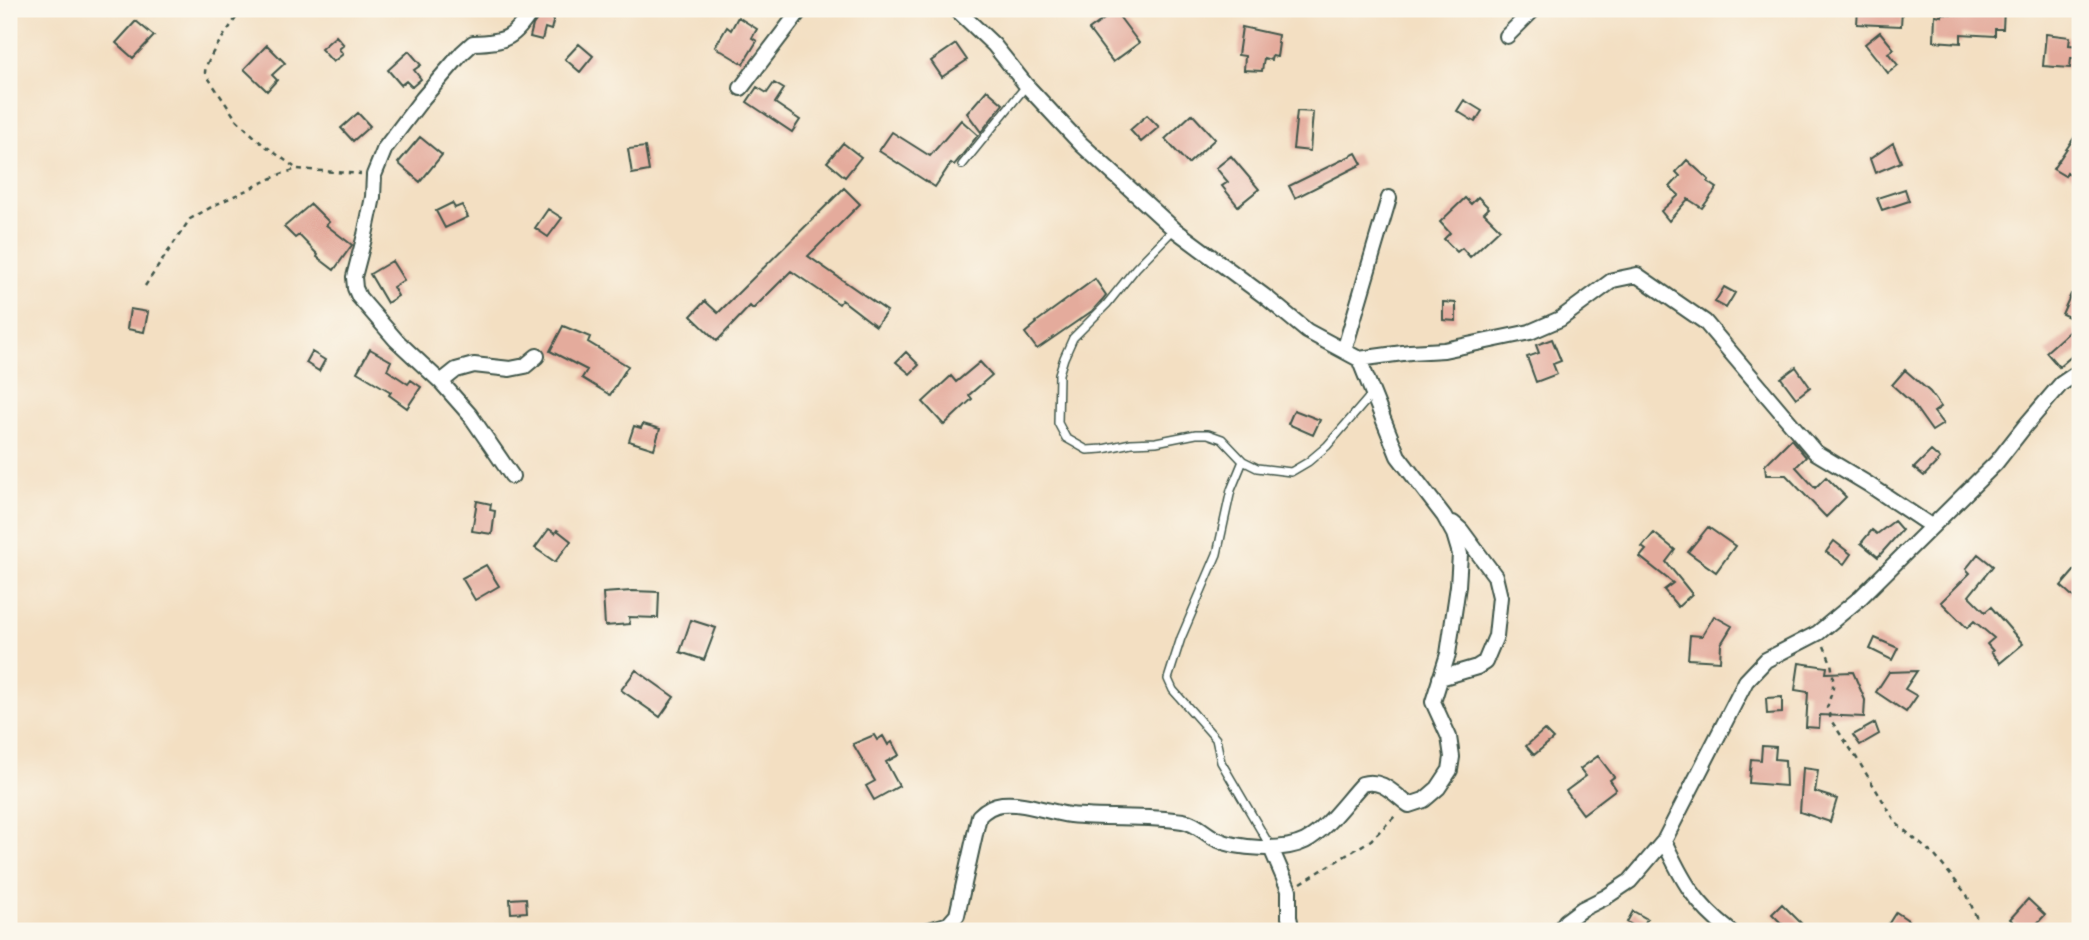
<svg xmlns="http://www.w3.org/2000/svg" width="2089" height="940" font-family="'IM FELL English',serif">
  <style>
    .building { fill: #e4ab9c }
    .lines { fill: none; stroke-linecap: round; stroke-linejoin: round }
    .service-casing { stroke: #3f5549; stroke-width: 10 }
    .minor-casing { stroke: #3f5549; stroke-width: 18 }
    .path { stroke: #3f5549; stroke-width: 2.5; stroke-dasharray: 5 5; stroke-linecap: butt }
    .service { stroke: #fff; stroke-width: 7 }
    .minor { stroke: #fff; stroke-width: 14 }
  </style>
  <rect width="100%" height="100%" fill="#fbf7ec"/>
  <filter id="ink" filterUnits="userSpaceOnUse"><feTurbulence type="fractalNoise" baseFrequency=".0143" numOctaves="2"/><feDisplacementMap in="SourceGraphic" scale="14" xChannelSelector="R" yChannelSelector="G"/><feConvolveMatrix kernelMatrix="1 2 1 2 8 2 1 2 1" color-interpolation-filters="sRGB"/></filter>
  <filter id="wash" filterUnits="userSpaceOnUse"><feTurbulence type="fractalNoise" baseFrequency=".00686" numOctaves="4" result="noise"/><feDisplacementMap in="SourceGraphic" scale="28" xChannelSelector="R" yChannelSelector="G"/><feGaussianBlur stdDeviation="1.57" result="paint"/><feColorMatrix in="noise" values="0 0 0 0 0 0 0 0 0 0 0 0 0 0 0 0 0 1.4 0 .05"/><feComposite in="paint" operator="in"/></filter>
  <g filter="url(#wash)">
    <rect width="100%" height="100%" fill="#f3dfc2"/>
    <g id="blocks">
      <path class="building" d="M1858,9H1902L1901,26L1857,24Z
        M1982,9H2004L2003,29H1995V36L1961,34V43L1934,41L1935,15L1942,16V13L1981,16Z
        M1115,11L1139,43L1113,62L1089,30Z
        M540,15L554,18L551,30L545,28L542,40L530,37L533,25Z
        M738,17L757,29L752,38L757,41L743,64L715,47L727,27L731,30Z
        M136,21L154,36L133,58L116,43Z
        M1242,27L1278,35L1277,43H1279L1277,57L1272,56L1271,60L1264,58L1262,71L1244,70L1245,56L1238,55Z
        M1880,32L1894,49L1888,53L1898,65L1888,73L1865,44Z
        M2046,34L2070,37L2069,45L2080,46L2079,58H2071L2070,68L2043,66Z
        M336,36L344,45L339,49L343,54L333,62L321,49Z
        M579,44L593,56L580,72L565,59Z
        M956,44L967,60L942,77L931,61Z
        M267,45L285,63L272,75L277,80L267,91L244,69Z
        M409,51L421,65L414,70L421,79L412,87L406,81L401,85L388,70Z
        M774,83L784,89L775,103L800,120L792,132L747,102L757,87L767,93Z
        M987,90L1003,104L981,132L967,113Z
        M1464,100L1482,111L1475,122L1457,111Z
        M1297,111L1313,112L1310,151L1293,149Z
        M358,113L370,126L353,141L341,128Z
        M1192,114L1215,139L1188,164L1165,139Z
        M1147,115L1159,127L1141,142L1130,130Z
        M961,120L978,135L954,165L951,163L935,187L879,151L892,132L930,156Z
        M2080,129V181L2067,172L2065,176L2053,169Z
        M420,137L442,155L420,182L398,163Z
        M843,143L861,157L845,177L827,162Z
        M1893,143L1901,162L1875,173L1870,159Z
        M645,147L649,171L632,174L628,149Z
        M1356,153L1362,164L1295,198L1289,186Z
        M1231,156L1259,189L1238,206L1222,186L1228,182L1216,168Z
        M1687,160L1709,180L1708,182L1717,188L1702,208L1688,199L1669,221L1661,211L1679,195L1670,187L1680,176L1676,172Z
        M844,188L860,204L808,256L887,311L876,326L842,300L839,304L791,271L753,309L750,306L717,341L691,316L705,301L718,313Z
        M1905,189L1909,201L1882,210L1877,198Z
        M1478,197L1489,208L1484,213L1500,229L1470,257L1462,248L1457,252L1444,239L1450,233L1440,222L1465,198L1471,204Z
        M452,203L455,208L462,205L468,217L445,228L436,211Z
        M311,204L329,222L326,225L352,245L334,270L317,257L318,255L299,235L295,238L284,227Z
        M548,209L562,218L548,237L535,228Z
        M392,261L404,280L393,287L398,296L387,303L370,274Z
        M1095,279L1106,295L1102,300L1092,311L1037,349L1025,333L1037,323L1036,322Z
        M1724,287L1735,293L1726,308L1715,302Z
        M2071,294L2080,298V322L2062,314Z
        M1443,302L1456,303V321L1443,320Z
        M130,309L148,312L144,332L127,329Z
        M563,326L590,337L588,342L628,366L610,395L582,378L587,370L550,351Z
        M2072,329L2080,339V349L2059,367L2046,352Z
        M1552,339L1561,361L1553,364L1557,374L1536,382L1527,357L1539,353L1536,345Z
        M370,349L391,361L387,370L408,384L411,380L421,387L407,408L389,395L391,392L357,372Z
        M312,352L325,360L319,371L306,363Z
        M906,352L919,365L910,374L896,362Z
        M980,362L992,375L969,395L972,399L944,425L923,402L951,376L956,382Z
        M1796,367L1810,387L1796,398L1781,378Z
        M1905,370L1930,392L1941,407L1934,412L1943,424L1932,431L1912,403L1892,385Z
        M1294,410L1320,420L1313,435L1288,424Z
        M643,424L660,429L654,449L629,441L634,426L641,428Z
        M1791,439L1806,457L1796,467L1815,488L1826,477L1846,497L1826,517L1786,475H1766L1765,465Z
        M1931,451L1940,459L1924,476L1914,468Z
        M477,501L491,504L490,510L495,511L492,534L472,531Z
        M1894,521L1902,530L1878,557L1861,543L1872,530L1877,534Z
        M1708,527L1735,546L1716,572L1688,552Z
        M549,529L555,533L557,530L571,541L555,562L535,548Z
        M1654,533L1675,550L1666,562L1692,594L1678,607L1664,590L1673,583L1640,557L1646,550L1642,547Z
        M1834,541L1851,554L1844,564L1826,552Z
        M1978,554L1993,566L1969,596L1985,612L1991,607L2023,644L2000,663L1991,652L1993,651L1987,644L1994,638L1974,621L1967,628L1941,602L1970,573L1966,569Z
        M2080,564V603L2061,586Z
        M486,565L499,586L475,600L462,578Z
        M632,591L659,592L658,618L629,617L630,624L605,626L603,593Z
        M1714,616L1732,626L1721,644L1720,661L1688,659L1690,635L1702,636Z
        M691,620L716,628L704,660L680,652Z
        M1875,638L1898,648L1892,660L1870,649Z
        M1799,663L1827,667L1826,673L1853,672L1865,700L1864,717L1820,715L1819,728L1806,727L1808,692L1795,690Z
        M636,670L674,697L660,717L621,690Z
        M1917,671L1905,689L1917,696L1906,712L1876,692L1889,672Z
        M1782,697V713L1767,714L1766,698Z
        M1875,723L1879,734L1860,745L1853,735Z
        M1544,730L1553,739L1534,755L1526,746Z
        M874,735L877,740L883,736L888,745L892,742L899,755L886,762L899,786L874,800L866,786L875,781L853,744Z
        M1762,746L1776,747L1775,759L1785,760L1786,786L1749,783L1751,759L1761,760Z
        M1598,756L1614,777L1610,780L1616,789L1583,814L1566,791L1586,776L1580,769Z
        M1803,768L1818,770L1815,792L1837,799L1830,822L1800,812Z
        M526,898L527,912L511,913L510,899Z
        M2028,899L2045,915L2030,931H2023L2010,919Z
        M1782,904L1801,923L1793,931H1789L1772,914Z
        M1633,911L1647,919L1641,930L1627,922Z
        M1896,912L1908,920L1900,931H1884Z"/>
    </g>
  </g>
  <g filter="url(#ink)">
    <use href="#blocks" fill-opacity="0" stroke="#3f5549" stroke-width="2"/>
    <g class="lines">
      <defs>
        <path id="service" d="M962,165L1026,86
          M1174,229L1136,268L1107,304L1073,338L1064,358L1059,374L1058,423L1066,438L1087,450L1103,449L1131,443L1156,442L1196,434H1208L1222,439L1243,461L1257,468L1291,472L1308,462L1327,446L1372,394
          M1243,461L1231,490L1217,554L1181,638L1168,679L1173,690L1216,739L1221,762L1270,846"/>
        <path id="minor" d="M956,9L994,45L1026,85L1081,144L1174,229L1267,298L1307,331L1359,359L1410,352L1444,350L1530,332L1560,319L1613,280L1637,275L1705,322L1815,452L1868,484L1931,526
          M1507,36L1534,9
          M741,88L801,9
          M1344,351L1389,198
          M441,382L456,370L474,365L510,369L525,366L537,356
          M512,476L470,415L441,382L396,340L359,297L355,288L354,277L365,235L373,197L374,175L385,148L423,98L462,53L473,43C508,42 513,38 533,9
          M1440,678L1477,667L1485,662L1496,636L1500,597L1495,576L1461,530L1453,523
          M1664,841C1682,880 1695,904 1730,931
          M1271,848L1289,890V917L1292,931
          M926,931L949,924L957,915L979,816C986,809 992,805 1002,804C1026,802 1047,812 1070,815C1108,819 1146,815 1183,821C1196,823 1204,833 1216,839C1237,849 1283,852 1305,841C1325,831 1346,801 1362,784C1381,778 1393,793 1409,805L1424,800L1438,788L1450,770L1452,757L1449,737L1433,702L1448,654L1458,586L1460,554L1454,534L1444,516L1398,456L1359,359
          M1559,931L1566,921L1582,909L1606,897L1630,881L1664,841L1746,681L1766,660L1818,633L1860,598L1996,463L2025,426L2061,384L2080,371"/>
      </defs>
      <use href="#service" class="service-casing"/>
      <use href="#minor" class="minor-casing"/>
      <path class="path" d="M241,9C233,26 205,57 205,73L236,119L260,142L297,169
        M145,286L190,219L215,205L281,174L297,169L361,174
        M1824,646L1831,663L1833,675V688L1827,708L1832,722L1856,757L1897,824L1935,856L1967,895L1982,931
        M1301,883L1371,840L1397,814"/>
      <use href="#service" class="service"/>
      <use href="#minor" class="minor"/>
    </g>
  </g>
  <rect width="2089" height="940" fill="none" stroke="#fbf7ec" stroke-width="35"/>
</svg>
